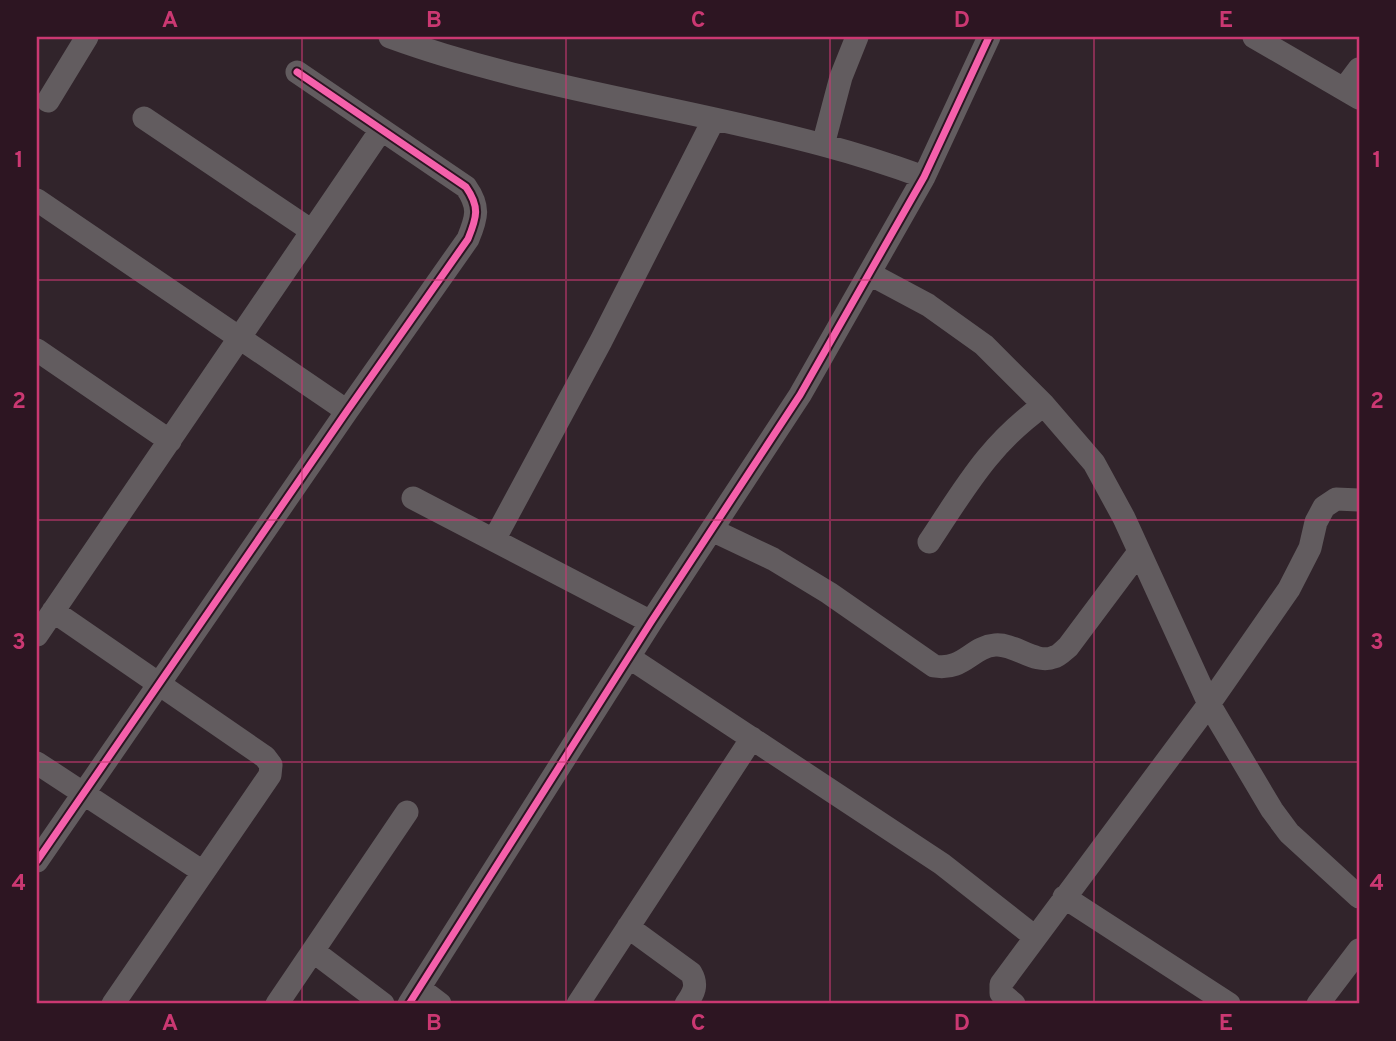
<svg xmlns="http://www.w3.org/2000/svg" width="1396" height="1041" font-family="Overpass,sans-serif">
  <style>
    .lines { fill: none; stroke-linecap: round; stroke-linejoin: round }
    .street { stroke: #625c5f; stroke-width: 23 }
    .cycleway-casing { stroke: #2d1522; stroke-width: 11 }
    .cycleway { stroke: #f560ab; stroke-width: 7 }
    .grid { fill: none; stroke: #cb3872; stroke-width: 2; stroke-opacity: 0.55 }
    .neatline { fill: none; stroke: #cb3872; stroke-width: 2.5 }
    .grid-label { font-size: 23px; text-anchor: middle; font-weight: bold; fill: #cb3872 }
  </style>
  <rect width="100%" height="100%" fill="#31242b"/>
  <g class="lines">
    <path class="street" d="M390,37C530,88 680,106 823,145C857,154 891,165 924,177
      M1254,37L1359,98
      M1344,89L1359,69
      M48,101L87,37
      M144,118L312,231
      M823,145L841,77L857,37
      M37,200L347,411
      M870,274L928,305L984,345L1044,405L1094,463L1124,518L1209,704L1272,810L1289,833L1359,897
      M37,350L170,441
      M413,498L651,622
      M712,530L773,559L829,593L934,666C964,671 971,647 995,645C1015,643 1035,665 1054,657C1059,656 1064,650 1068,647L1139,552
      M494,540L601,341L714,119
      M929,542C965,488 989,444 1044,405
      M53,611L265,757L271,765L270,775L113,1004
      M37,635L381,130
      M630,658L942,864L1035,937
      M37,763L203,872
      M37,861L347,411L468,239C477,217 480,207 466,187L297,72
      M1064,897L1229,1004
      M628,927L691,973C698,985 694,993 686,1004
      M313,951L383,1004
      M419,988L440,1004
      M277,1004L407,812
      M409,1004L651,622L800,395L924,177L989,37
      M578,1004L752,738
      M1014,1004L1001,993V984L1209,704L1289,589L1310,548L1316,522L1324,507L1336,499L1359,500
      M1318,1004L1359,950"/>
    <defs>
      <path id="cycleway" d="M37,861L347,411L468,239C477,217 480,207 466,187L297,72
        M409,1004L651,622L800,395L924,177L989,37"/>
    </defs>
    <use href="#cycleway" class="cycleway-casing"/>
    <use href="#cycleway" class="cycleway"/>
  </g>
  <path class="grid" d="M302,37V1004M566,37V1004M830,37V1004M1094,37V1004M37,280H1359M37,520H1359M37,762H1359"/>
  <rect width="1396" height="1041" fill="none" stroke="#2d1522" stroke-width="77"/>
  <rect x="38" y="38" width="1320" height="964" class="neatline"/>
  <g class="grid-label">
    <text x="170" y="27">A</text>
    <text x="434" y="27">B</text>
    <text x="698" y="27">C</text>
    <text x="962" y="27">D</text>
    <text x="1226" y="27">E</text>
    <text x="19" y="167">1</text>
    <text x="1377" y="167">1</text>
    <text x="19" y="408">2</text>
    <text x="1377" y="408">2</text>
    <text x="19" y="649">3</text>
    <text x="1377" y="649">3</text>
    <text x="19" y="890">4</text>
    <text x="1377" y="890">4</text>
    <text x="170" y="1030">A</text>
    <text x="434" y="1030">B</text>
    <text x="698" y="1030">C</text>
    <text x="962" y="1030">D</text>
    <text x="1226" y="1030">E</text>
  </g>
</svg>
